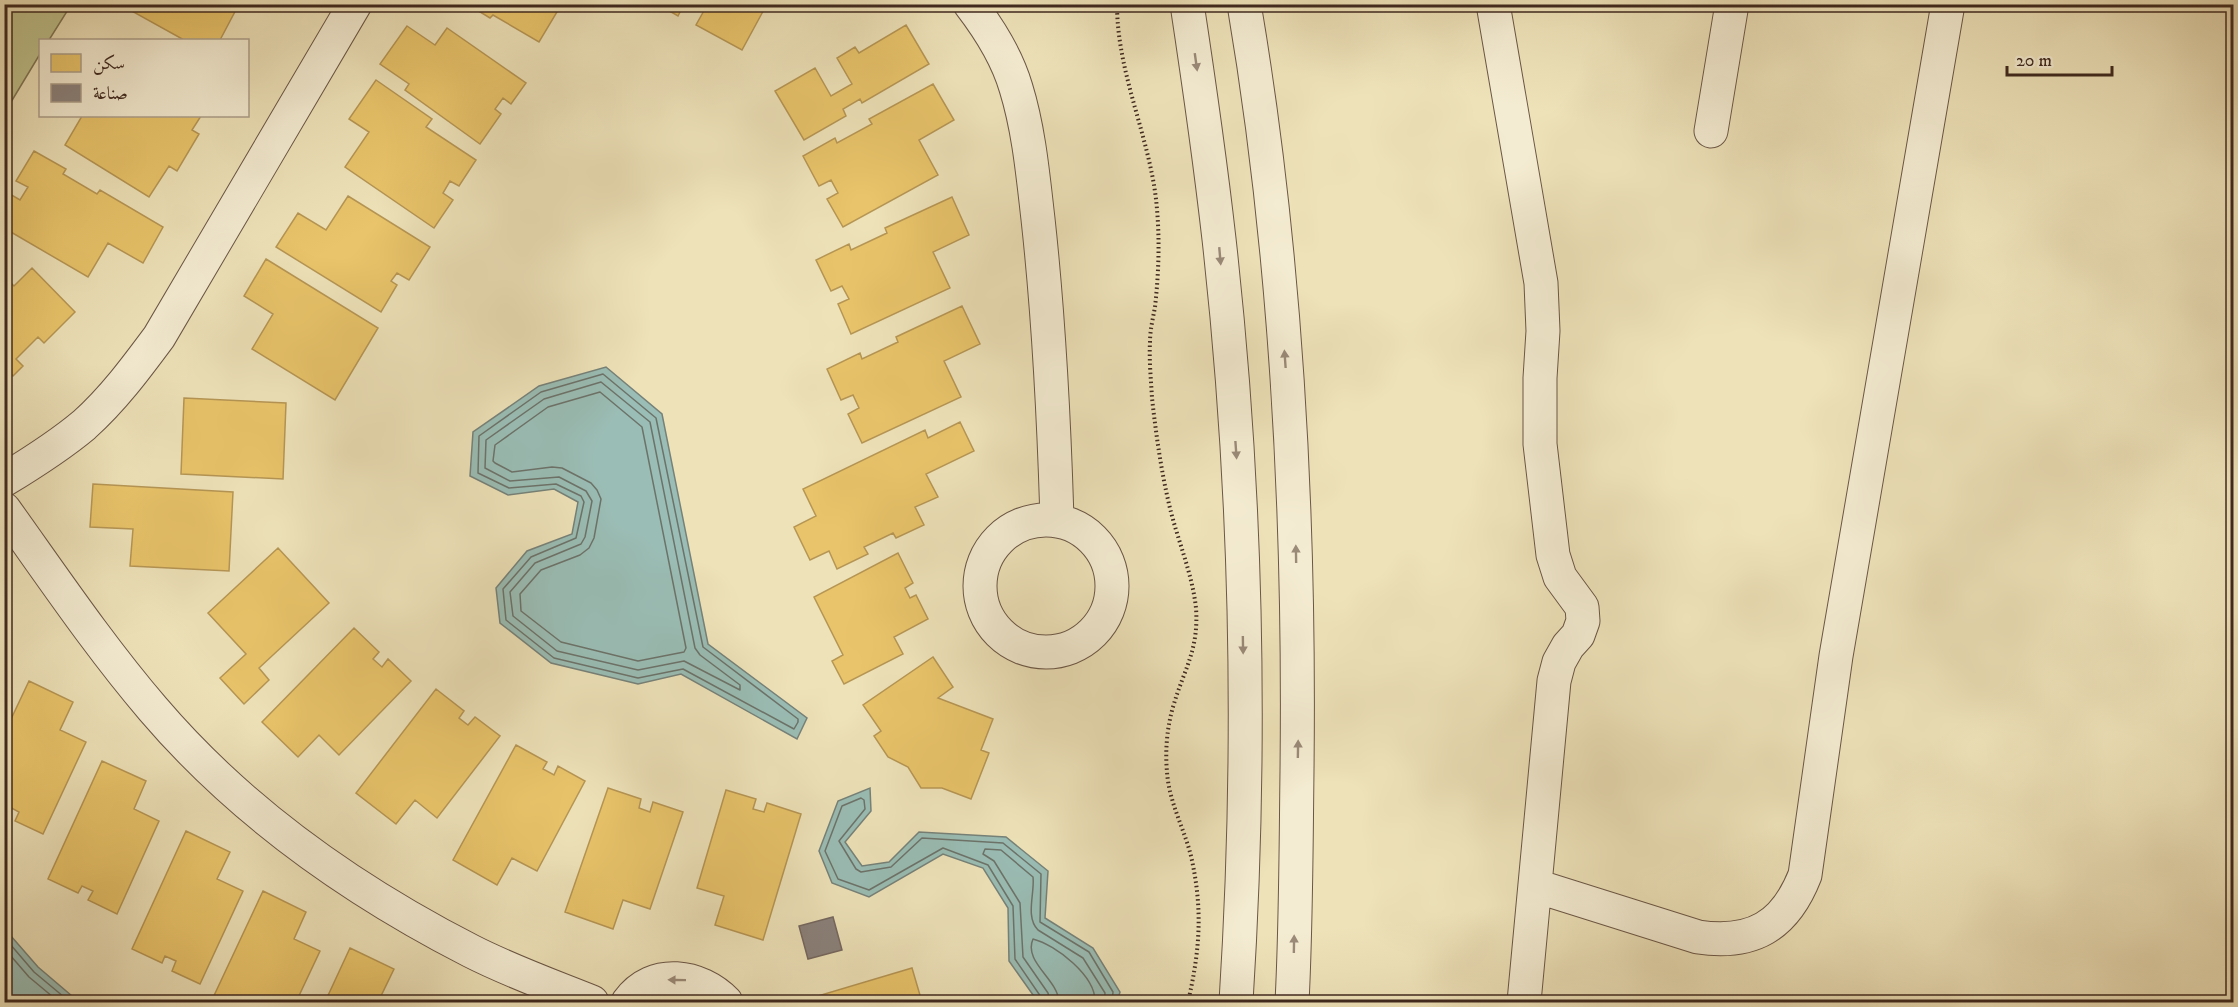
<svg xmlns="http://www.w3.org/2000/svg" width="2238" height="1007" font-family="'IM FELL DW Pica',Amiri,serif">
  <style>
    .green { fill: #bfc18b; stroke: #7f7555; stroke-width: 1.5 }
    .water { fill: #9abdb5; stroke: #768279; stroke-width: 1.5 }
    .homes { fill: #e9c46a; stroke: #b69654; stroke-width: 1.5 }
    .industry { fill: #8a817c; stroke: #746760; stroke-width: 1.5 }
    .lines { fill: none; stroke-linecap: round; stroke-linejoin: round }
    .shore { stroke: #6c736a; stroke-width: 1.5 }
    .minor-casing { stroke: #6b5746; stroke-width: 35 }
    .path { stroke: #3f291f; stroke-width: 4; stroke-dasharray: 1.5 3; stroke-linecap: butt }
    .minor { stroke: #f4ecd2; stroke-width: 33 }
    .oneway { fill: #9a8a78 }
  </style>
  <rect width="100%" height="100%" fill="#eee2b9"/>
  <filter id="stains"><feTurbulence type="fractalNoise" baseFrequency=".00333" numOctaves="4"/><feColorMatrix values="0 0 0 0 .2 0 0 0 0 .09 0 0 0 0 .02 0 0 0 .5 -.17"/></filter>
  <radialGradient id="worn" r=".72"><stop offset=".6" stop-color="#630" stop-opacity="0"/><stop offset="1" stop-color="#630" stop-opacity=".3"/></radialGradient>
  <path class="green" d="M5,4L71,5L49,40H40V54L5,112Z"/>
  <path class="water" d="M606,367L662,414L708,644L807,718L797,739L681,674L638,684L551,663L500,623L496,588L527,551L572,534L578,502L554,489L508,495L470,476L473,432L539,386Z
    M870,788L871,811L845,842L862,866L889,862L919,832L1006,837L1048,871L1045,918L1093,948L1120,992L1117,1002H1038L1009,961L1008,908L983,868L943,854L869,897L832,883L819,851L838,801Z
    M4,928L38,967L79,1002H5Z"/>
  <path class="homes" d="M130,4H239L220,40H184L128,9Z
    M467,4H556L560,7L539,42L493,15L490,18Z
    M657,4H684L678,16Z
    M701,4H767L742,50L696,25L706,7Z
    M906,25L929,64L862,103L860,99L843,109L846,116L804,140L775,91L815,68L831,96L852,84L837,58L855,47L859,53Z
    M407,26L435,45L447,28L526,83L511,104L503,98L495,109L501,114L480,144L405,90L409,84L380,64Z
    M376,80L432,119L426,127L476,160L459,186L450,181L443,193L453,200L434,228L345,167L369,132L349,119Z
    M933,84L954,120L919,140L938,175L843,227L827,199L838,193L831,180L819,186L803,156L835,138L837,143L872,124L869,119Z
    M82,116H201L192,130L199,134L177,171L169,166L149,197L65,145Z
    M34,151L66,169L63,174L97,194L100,190L163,227L143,263L108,243L88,277L4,228V204L10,194L20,200L28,187L16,181Z
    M348,196L430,247L409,280L397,273L391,281L397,285L381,312L276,247L298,213L326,230Z
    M952,197L969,235L933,252L950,288L851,334L838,304L849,299L842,286L831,291L816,260L849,244L851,250L887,233L885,228Z
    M266,259L378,328L335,400L252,349L273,314L244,296Z
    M32,268L75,312L44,343L38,337L16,359L23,366L13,376L4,367V276L14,286Z
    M962,306L980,344L944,361L961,397L862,443L848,414L859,408L853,395L841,400L827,369L860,353L862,359L898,342L896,337Z
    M184,398L286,403L283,479L181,474Z
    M960,422L974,451L926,474L938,497L915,507L924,525L896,538L893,533L864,547L868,554L837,569L829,551L810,560L794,527L816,516L803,489L925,430L928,438Z
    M93,484L233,492L229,571L130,566L133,529L90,527Z
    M278,548L329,603L259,668L269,680L244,704L220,678L246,654L208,613Z
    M898,553L913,583L905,588L910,598L916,595L928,619L894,637L903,654L844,684L832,661L843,655L814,597Z
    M354,628L379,652L373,659L382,667L388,659L411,681L339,755L319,735L298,757L262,722Z
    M933,657L953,687L938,698L993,719L981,750L989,753L971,799L942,788H921L908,767L888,757L874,736L881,731L863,705Z
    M29,681L73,702L60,730L86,742L43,834L15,821L19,812L8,806L4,814V734Z
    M436,689L464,711L459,718L468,725L475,717L500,736L437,818L415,800L396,824L356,793Z
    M516,745L547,762L543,769L554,775L558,766L585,781L537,871L512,858L497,885L453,860Z
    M102,761L146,781L134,809L159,821L117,914L88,900L93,891L82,886L78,893L48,879Z
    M608,788L641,799L639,808L650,812L653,802L683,812L650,909L623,900L613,929L565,912Z
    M726,790L756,799L753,809L764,812L767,803L801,814L763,940L715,925L724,896L697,888Z
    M186,831L230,852L217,879L243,891L200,984L172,971L176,961L165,956L162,963L132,949Z
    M263,891L306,912L294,939L320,951L296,1002H211Z
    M350,948L394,969L381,996L394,1002H325Z
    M912,968L922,1002H801V1001Z"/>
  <path class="industry" d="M833,917L842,950L808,959L799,926Z"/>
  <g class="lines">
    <path class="shore" d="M603,374L656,418L703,647L798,719V722L794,729L683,669L638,678L554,658L506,620L503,589L531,557L576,538L584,502L581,496L556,484L509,488L478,473L479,436L541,392Z
      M601,382L650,422L695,648L700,655L740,685V690L684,661L638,670L557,651L513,616L510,592L535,563L581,544L585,537L592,501L586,491L559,477L510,481L485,468L486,440L544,399Z
      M600,392L642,427L686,648L684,652L638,661L561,642L521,611L520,594L541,570L580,555L589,548L594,538L601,499L597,490L591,483L562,468L552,467L512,472L495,463L493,461L495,445L548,407Z
      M4,937L34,972L70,1002
      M4,948L29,977L59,1002
      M1042,1002L1041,997L1015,959L1013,906L988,865L943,848L869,890L838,879L825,851L842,806L861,798L864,800L865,809L839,841L856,869L861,872L891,867L922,838L1003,843L1041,874L1040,922L1089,952L1113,992L1112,1002
      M1050,1002L1048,993L1023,957L1020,903L994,861L983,854L985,849L1001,850L1033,877C1035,893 1025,917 1038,930L1083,958L1105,993L1104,1002
      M1059,1002C1058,979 1023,962 1033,939C1056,945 1096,976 1095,1002"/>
    <defs>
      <path id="minor" d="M970,4C990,30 1007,57 1016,88C1029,130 1033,176 1038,219C1049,319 1054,419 1057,520
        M1187,4C1199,83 1210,160 1219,239C1247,489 1252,751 1236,1002
        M1244,4C1287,257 1300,515 1297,771C1296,848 1296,926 1292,1002
        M1493,4L1541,283L1543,331L1540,378V444L1553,555L1560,577L1582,607L1583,621L1578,635L1568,646L1559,662L1554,681L1524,1002
        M1711,131L1732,4
        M4,480C32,463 59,446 84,425C113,399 136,368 159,337L355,4
        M4,509C52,576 99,646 153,709C240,811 352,890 471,951C510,971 552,986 592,1002
        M980 586a66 66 0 1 1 132 0a66 66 0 1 1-132 0Z
        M1536,886L1698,937C1753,945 1785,926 1805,875L1836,656L1948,4
        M628,1002C653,967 700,975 726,1002"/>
    </defs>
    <use href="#minor" class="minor-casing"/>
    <path class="path" d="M1117,4C1117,72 1148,133 1156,199C1160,235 1159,271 1155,307C1153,318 1150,330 1150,342C1149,360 1151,380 1152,398C1156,434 1161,470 1169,504C1177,539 1192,572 1196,608C1199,650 1184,669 1173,707C1167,728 1165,750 1167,772C1169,802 1184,828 1191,856C1203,909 1200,950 1188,1002"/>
    <use href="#minor" class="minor"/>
  </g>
  <defs><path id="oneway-solid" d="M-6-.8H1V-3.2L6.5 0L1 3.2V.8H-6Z" transform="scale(1.5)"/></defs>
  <g class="oneway">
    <use href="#oneway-solid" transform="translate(1196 62) rotate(82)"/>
    <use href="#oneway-solid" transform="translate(1220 256) rotate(85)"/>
    <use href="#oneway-solid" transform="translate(1285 359) rotate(-94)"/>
    <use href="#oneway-solid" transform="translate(1236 450) rotate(86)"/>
    <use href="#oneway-solid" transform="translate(1296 554) rotate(-91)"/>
    <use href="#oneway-solid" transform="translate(1243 645) rotate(89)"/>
    <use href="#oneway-solid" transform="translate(1298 749) rotate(-89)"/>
    <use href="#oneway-solid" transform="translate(1294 944) rotate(-89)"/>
    <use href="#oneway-solid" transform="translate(677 980) rotate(-179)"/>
  </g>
  <rect width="2238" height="1007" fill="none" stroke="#eee2b9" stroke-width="24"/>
  <rect x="6" y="6" width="2226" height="995" fill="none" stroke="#3f291f" stroke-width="3"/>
  <rect x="12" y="12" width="2214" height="983" fill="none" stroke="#3f291f" stroke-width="1.5"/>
  <rect x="39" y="39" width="210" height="78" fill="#f4ecd2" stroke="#ac9e8a" stroke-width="1.5"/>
  <rect x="51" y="54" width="30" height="18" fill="#e9c46a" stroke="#ac9e8a" stroke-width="1.5"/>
  <text x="93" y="69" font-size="18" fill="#3f291f">سكن</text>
  <rect x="51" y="84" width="30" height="18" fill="#8a817c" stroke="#ac9e8a" stroke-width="1.5"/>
  <text x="93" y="99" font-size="18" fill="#3f291f">صناعة</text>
  <path d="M2007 66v9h105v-9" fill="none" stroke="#3f291f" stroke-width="3"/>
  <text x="2016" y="66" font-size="18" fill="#3f291f" stroke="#f4ecd2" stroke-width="4.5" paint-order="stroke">20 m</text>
  <rect width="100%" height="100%" filter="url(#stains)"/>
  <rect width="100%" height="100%" fill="url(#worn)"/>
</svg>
